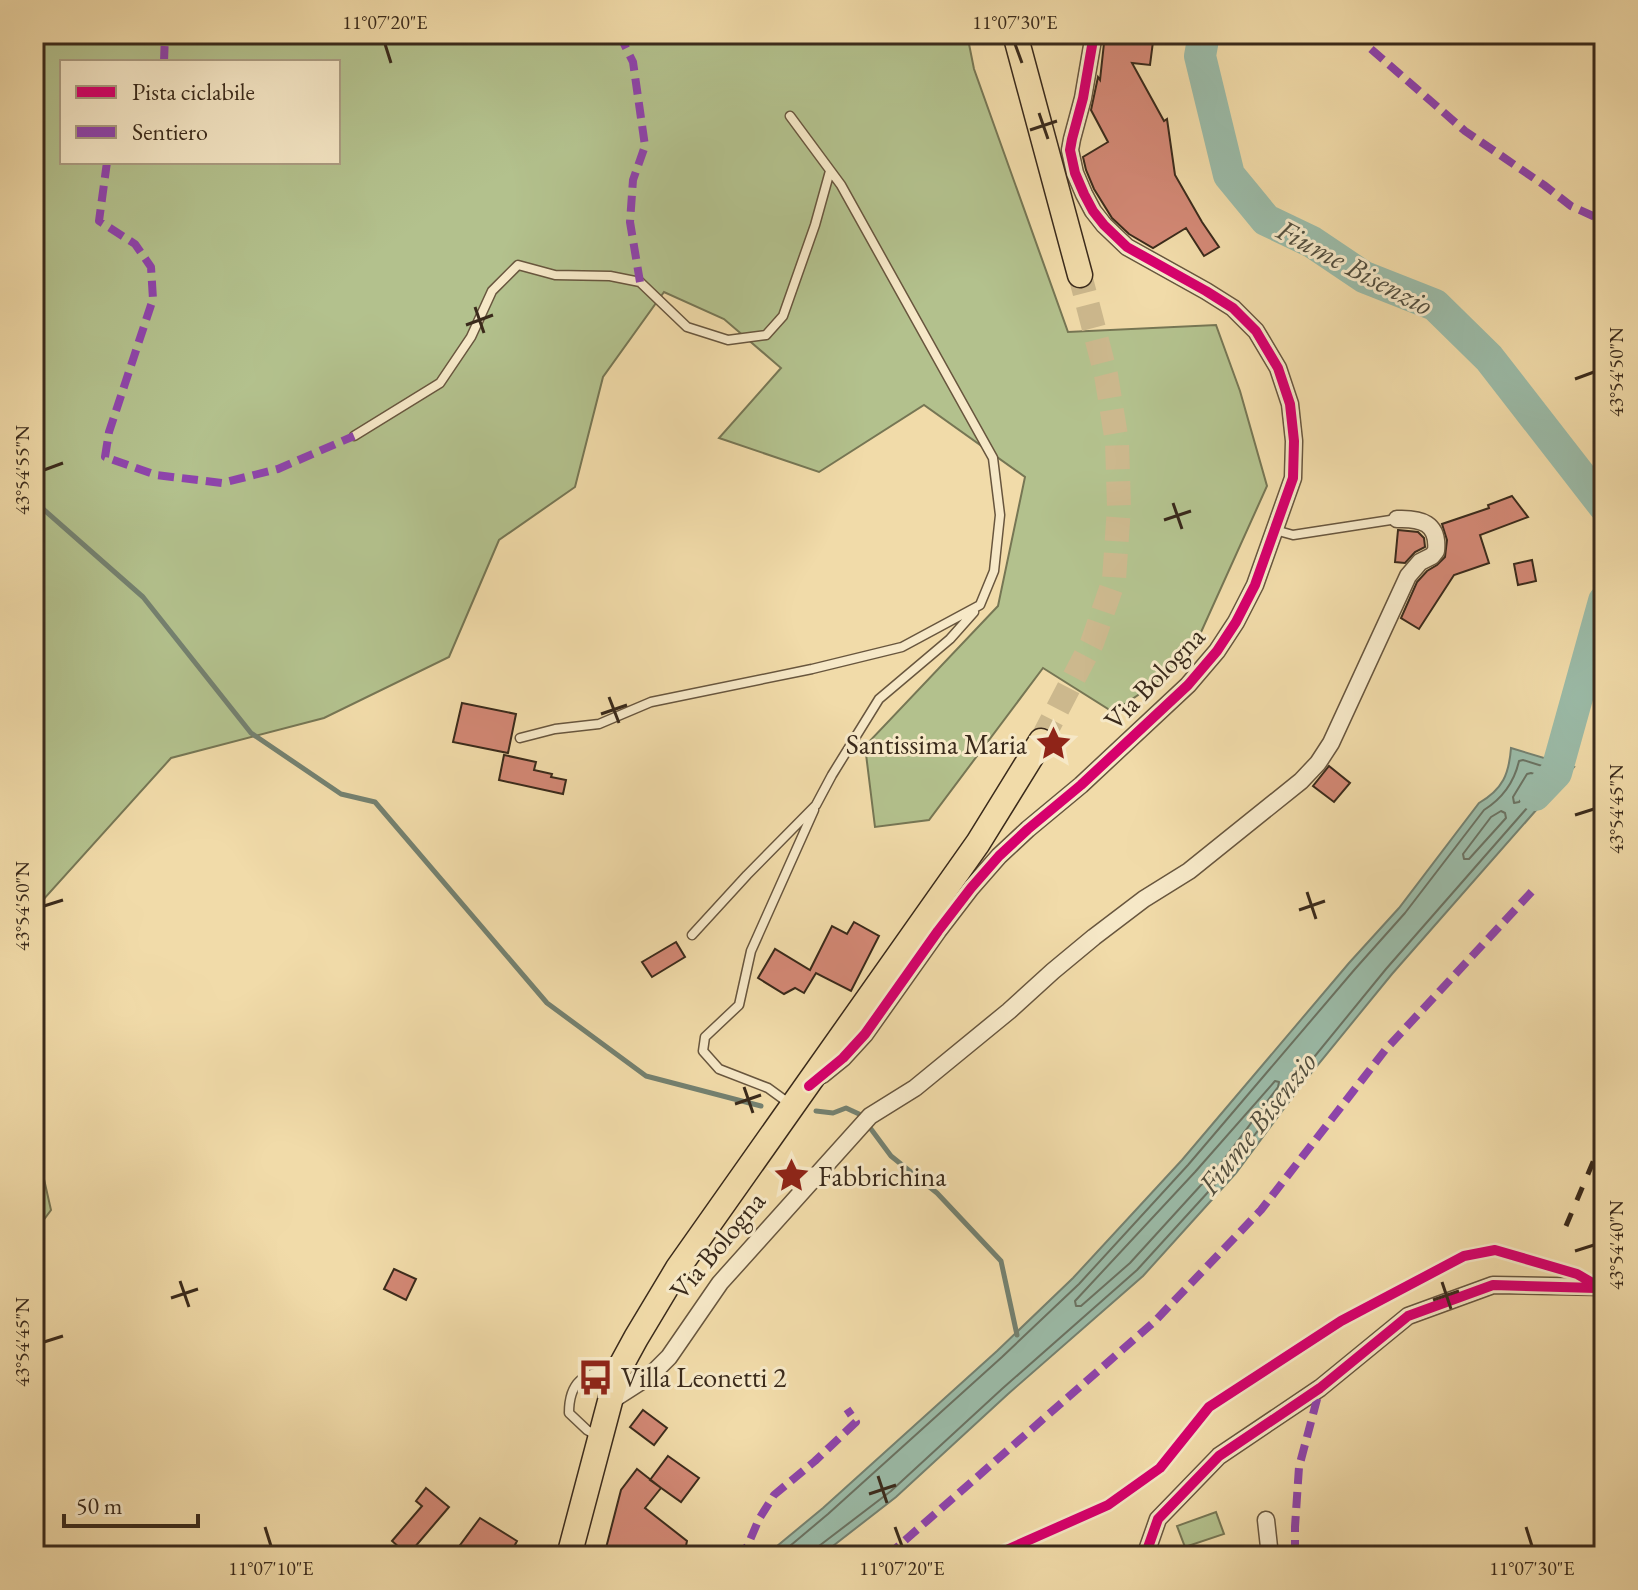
<svg xmlns="http://www.w3.org/2000/svg" width="1638" height="1590" font-family="'EB Garamond',serif">
  <style>
    .green { fill: #b3c18d; stroke: #767654; stroke-width: 2; fill-rule: evenodd }
    .water { fill: #9bbba8; stroke: #748170; stroke-width: 2 }
    .lines { fill: none; stroke-linecap: round; stroke-linejoin: round }
    .shore { stroke: #6a7262; stroke-width: 2 }
    .stream { stroke: #748170; stroke-width: 5 }
    .river { stroke: #9bbba8; stroke-width: 32 }
    .building { fill: #d38875; stroke: #3a2a1b; stroke-width: 2 }
    .primary-tunnel { stroke: #ccb88d; stroke-width: 24; stroke-dasharray: 24 12; stroke-linecap: butt }
    .lane-casing { stroke: #68563e; stroke-width: 11 }
    .street-casing { stroke: #68563e; stroke-width: 19 }
    .primary-casing { stroke: #3a2a1b; stroke-width: 27 }
    .lane { stroke: #f6e8c7; stroke-width: 8 }
    .street { stroke: #f6e8c7; stroke-width: 16 }
    .primary { stroke: #f1dba9; stroke-width: 24 }
    .rail { stroke: #3a2a1b; stroke-width: 5; stroke-dasharray: 14 14; stroke-linecap: butt }
    .quiet { stroke: #8e44ad; stroke-width: 8; stroke-dasharray: 16 8; stroke-linecap: butt }
    .cycleway-casing { stroke: #f6e8c7; stroke-width: 15 }
    .cycleway { stroke: #d6006c; stroke-width: 10 }
    .ticks { fill: none; stroke: #3a2a1b; stroke-width: 3 }
    .labels { text-anchor: middle; dominant-baseline: central; stroke-width: 6; stroke-linejoin: round; paint-order: stroke }
    .street-label { font-size: 28px; fill: #3a2a1b; stroke: #f6e8c7 }
    .poi-label { font-size: 28px; fill: #3a2a1b; stroke: #f6e8c7; text-anchor: start }
    .water-label { font-size: 30px; font-style: italic; fill: #524e3e; stroke: #f6e8c7 }
    .neatline { fill: none; stroke: #3a2a1b; stroke-width: 3 }
    .ticks-label { font-size: 20px; text-anchor: middle; fill: #3a2a1b }
  </style>
  <rect width="100%" height="100%" fill="#f1dba9"/>
  <filter id="stains"><feTurbulence type="fractalNoise" baseFrequency=".0025" numOctaves="4"/><feColorMatrix values="0 0 0 0 .2 0 0 0 0 .09 0 0 0 0 .02 0 0 0 .5 -.17"/></filter>
  <radialGradient id="worn" r=".72"><stop offset=".6" stop-color="#630" stop-opacity="0"/><stop offset="1" stop-color="#630" stop-opacity=".3"/></radialGradient>
  <path class="green" d="M34,34H967L974,69L1068,332L1216,325L1240,391L1267,486L1188,661L1113,712L1043,668L929,820L875,827L865,746L998,606L1025,477L924,405L819,472L719,438L781,368L724,319L664,292L603,377L575,487L499,540L449,657L324,718L171,758L34,910ZM62,62H338V162H62Z
    M34,1135L51,1210L34,1233Z
    M1216,1512L1224,1534L1185,1547L1177,1526Z"/>
  <path class="water" d="M1511,748L1574,767L1392,974L1303,1083L1236,1173L1143,1276L1008,1394L896,1497L820,1556H765L823,1508L997,1351L1073,1278L1182,1160L1349,963L1399,908L1479,803C1503,789 1509,774 1511,748Z"/>
  <g class="lines">
    <path class="shore" d="M1531,773L1537,775L1538,780L1519,802L1514,803L1513,797L1527,774Z
      M1501,811L1505,813L1506,818L1469,859H1464L1463,854L1491,817Z
      M1275,1081L1279,1082L1278,1087L1222,1162L1130,1263L1081,1306H1076L1075,1301L1195,1172Z
      M778,1556L828,1514L1002,1357L1079,1284L1188,1165L1355,969L1405,913L1484,810C1503,798 1514,783 1519,761L1523,760L1555,770V776L1386,969L1297,1078L1230,1168L1137,1270L1003,1388L891,1491L819,1546L816,1556"/>
    <path class="stream" d="M34,501L143,597L251,733L341,794L375,802L547,1003L646,1076L761,1106
      M816,1111L833,1113L846,1108L859,1114
      M868,1125L891,1156L937,1193L1001,1261L1017,1335"/>
    <path class="river" d="M1204,34L1200,56L1229,175L1266,220L1312,242L1364,277L1435,305L1489,358L1604,506
      M1535,795L1556,773L1604,601"/>
  </g>
  <path class="building" d="M1105,34H1154L1150,65L1132,63L1164,121L1167,119L1175,175L1202,222L1219,247L1204,256L1186,228L1153,248L1129,234L1112,218L1094,189L1086,170L1083,157L1108,142L1091,110L1098,77L1100,80Z
    M1512,496L1528,517L1480,535L1489,563L1454,575L1419,629L1401,618L1417,582L1427,571L1437,565L1445,557L1447,540L1442,524L1489,508L1488,505Z
    M1398,530L1418,532L1424,538L1425,547L1415,552L1405,563L1395,562Z
    M1532,560L1536,581L1518,585L1514,564Z
    M462,703L516,714L508,753L453,742Z
    M504,755L536,762L534,770L552,774L551,777L566,780L563,794L499,780Z
    M1329,766L1350,783L1334,802L1313,786Z
    M854,922L879,936L851,991L816,973L804,993L795,988L784,994L758,978L775,949L810,970L832,926L847,934Z
    M676,942L685,957L652,977L642,962Z
    M394,1269L416,1279L406,1300L384,1289Z
    M643,1410L667,1428L654,1445L630,1427Z
    M668,1456L699,1478L681,1502L650,1480Z
    M637,1469L661,1488L645,1508L687,1541L684,1556H639L606,1548L621,1490Z
    M426,1488L449,1507L408,1555L392,1541L422,1506L416,1501Z
    M480,1518L517,1541L509,1556H452Z"/>
  <g class="lines">
    <path class="primary-tunnel" d="M1041,741L1092,643L1114,580L1119,507L1117,442L1106,375L1080,275"/>
    <defs>
      <path id="lane" d="M354,436L440,383L471,337L492,291L518,265L555,275L610,276L640,282L687,327L728,340L766,335L783,316L815,225L830,171
        M1275,530L1293,535L1397,519
        M520,738L555,729L599,724L651,702L812,669L902,647L980,605L994,571L1000,515L993,458L841,185L790,116
        M692,935L747,875L816,805L832,775L879,699L950,639L974,612
        M790,1104L768,1088L719,1069L703,1051L705,1037L739,1005L751,951L814,810
        M599,1437L587,1430L569,1413C569,1383 583,1371 613,1371"/>
      <path id="street" d="M822,1075L843,1058L865,1034L938,931L971,888L999,856L1028,829L1081,785L1188,685L1217,651L1236,622L1255,585L1293,478L1294,441L1290,404L1278,368L1256,331L1233,308L1206,291L1127,247L1104,225L1093,211L1084,194L1075,173L1070,150L1072,139L1083,98L1094,34
        M609,1402L651,1375L669,1357L720,1283L870,1116L915,1088L1009,1011L1053,971L1094,937L1144,899L1189,871L1301,781L1318,763L1331,743L1408,576L1420,562L1432,556L1436,551C1439,523 1421,518 1397,519
        M1266,1520L1270,1556
        M1145,1556L1158,1519L1219,1456L1320,1388L1408,1316L1493,1285L1604,1287"/>
      <path id="primary" d="M1015,34L1080,275
        M569,1556L618,1371L636,1338L678,1268L978,843L1041,741"/>
    </defs>
    <use href="#lane" class="lane-casing"/>
    <use href="#street" class="street-casing"/>
    <use href="#primary" class="primary-casing"/>
    <use href="#lane" class="lane"/>
    <use href="#street" class="street"/>
    <use href="#primary" class="primary"/>
    <path class="rail" d="M1566,1226L1604,1136"/>
    <path class="quiet" d="M619,34L633,62L645,146L633,180L630,222L640,282
      M1371,49L1465,131L1544,185L1571,206L1604,221
      M164,62L165,34
      M107,162L99,221L135,244L151,267L153,299L109,432L105,457L156,475L222,483L278,469L354,436
      M735,1556L747,1547L759,1519L774,1495L815,1461L856,1422L847,1409
      M887,1556L1155,1321L1261,1210L1386,1049L1537,886
      M1295,1556V1527L1299,1467L1320,1388"/>
    <defs>
      <path id="cycleway" d="M809,1086L843,1058L865,1034L938,931L971,888L999,856L1028,829L1081,785L1188,685L1217,651L1236,622L1255,585L1293,478L1294,441L1290,404L1278,368L1256,331L1233,308L1206,291L1127,247L1104,225L1093,211L1084,194L1075,173L1070,150L1072,139L1083,98L1094,34
        M993,1556L1108,1505L1160,1468L1209,1407L1341,1321L1464,1256L1495,1250L1577,1274L1601,1288
        M1145,1556L1158,1519L1219,1456L1320,1388L1408,1316L1493,1285L1596,1288"/>
    </defs>
    <use href="#cycleway" class="cycleway-casing"/>
    <use href="#cycleway" class="cycleway"/>
  </g>
  <path class="ticks" d="M385,44L391,63M1015,44L1022,63M1039,113L1048,139M1030,130L1057,121M475,307L484,333M466,325L493,315M1575,379L1594,372M44,470L63,463M1173,503L1182,529M1164,520L1191,511M609,697L619,723M601,714L627,705M1575,815L1594,809M1307,892L1316,919M44,906L63,900M1299,910L1325,901M744,1087L753,1113M735,1104L761,1095M1575,1251L1594,1245M180,1281L189,1307M1442,1282L1451,1309M171,1298L198,1289M1433,1300L1459,1291M44,1342L63,1336M878,1476L887,1503M869,1494L896,1485M265,1527L271,1546M895,1527L902,1546M1526,1527L1532,1546"/>
  <defs>
    <symbol id="sight-bare" viewBox="-9 -9 18 18"><path d="M0-6L1.8-2.2L6-1.7L2.9 1.2L3.7 5.4L0 3.3L-3.7 5.4L-2.9 1.2L-6-1.7L-1.8-2.2Z" fill="#8f2418" stroke="#f6e8c7" stroke-width="2.5" paint-order="stroke"/></symbol>
    <symbol id="bus-bare" viewBox="-9 -9 18 18"><path d="M-5-6H5V4H4V6H2V4H-2V6H-4V4H-5ZM-3.5-4V0h7V-4ZM-3.5 1.2v1.5H-2V1.2ZM2 1.2v1.5H3.5V1.2Z" fill="#8f2418" stroke="#f6e8c7" stroke-width="2.5" paint-order="stroke"/></symbol>
  </defs>
  <g fill-rule="evenodd">
    <use href="#sight-bare" x="1028" y="718" width="51" height="51"/>
    <use href="#sight-bare" x="766" y="1150" width="51" height="51"/>
    <use href="#bus-bare" x="570" y="1352" width="51" height="51"/>
  </g>
  <g class="labels">
    <g class="street-label">
      <text transform="translate(1154 678) rotate(-46)">Via Bologna</text>
      <text transform="translate(717 1245) rotate(-50)">Via Bologna</text>
    </g>
    <g class="poi-label">
      <text x="1027" y="744" text-anchor="end">Santissima Maria</text>
      <text x="818" y="1176">Fabbrichina</text>
      <text x="621" y="1377">Villa Leonetti 2</text>
    </g>
    <g class="water-label">
      <text transform="translate(1355 267) rotate(28)">Fiume Bisenzio</text>
      <text transform="translate(1257 1123) rotate(-52)">Fiume Bisenzio</text>
    </g>
  </g>
  <rect width="1638" height="1590" fill="none" stroke="#f1dba9" stroke-width="88"/>
  <rect x="60" y="60" width="280" height="104" fill="#f6e8c7" stroke="#ab9c82" stroke-width="2"/>
  <rect x="76" y="86" width="40" height="12" fill="#d6006c" stroke="#ab9c82" stroke-width="2"/>
  <text x="132" y="100" font-size="24" fill="#3a2a1b">Pista ciclabile</text>
  <rect x="76" y="126" width="40" height="12" fill="#8e44ad" stroke="#ab9c82" stroke-width="2"/>
  <text x="132" y="140" font-size="24" fill="#3a2a1b">Sentiero</text>
  <path d="M64 1514v12h134v-12" fill="none" stroke="#3a2a1b" stroke-width="4"/>
  <text x="76" y="1514" font-size="24" fill="#3a2a1b" stroke="#f6e8c7" stroke-width="6" paint-order="stroke">50 m</text>
  <rect x="44" y="44" width="1550" height="1502" class="neatline"/>
  <g class="ticks-label">
    <text x="385" y="29">11°07'20"E</text>
    <text x="1015" y="29">11°07'30"E</text>
    <text transform="translate(1616 372) rotate(-90)" y="7">43°54'50"N</text>
    <text transform="translate(22 470) rotate(-90)" y="7">43°54'55"N</text>
    <text transform="translate(1616 809) rotate(-90)" y="7">43°54'45"N</text>
    <text transform="translate(22 906) rotate(-90)" y="7">43°54'50"N</text>
    <text transform="translate(1616 1245) rotate(-90)" y="7">43°54'40"N</text>
    <text transform="translate(22 1342) rotate(-90)" y="7">43°54'45"N</text>
    <text x="271" y="1575">11°07'10"E</text>
    <text x="902" y="1575">11°07'20"E</text>
    <text x="1532" y="1575">11°07'30"E</text>
  </g>
  <rect width="100%" height="100%" filter="url(#stains)"/>
  <rect width="100%" height="100%" fill="url(#worn)"/>
</svg>
